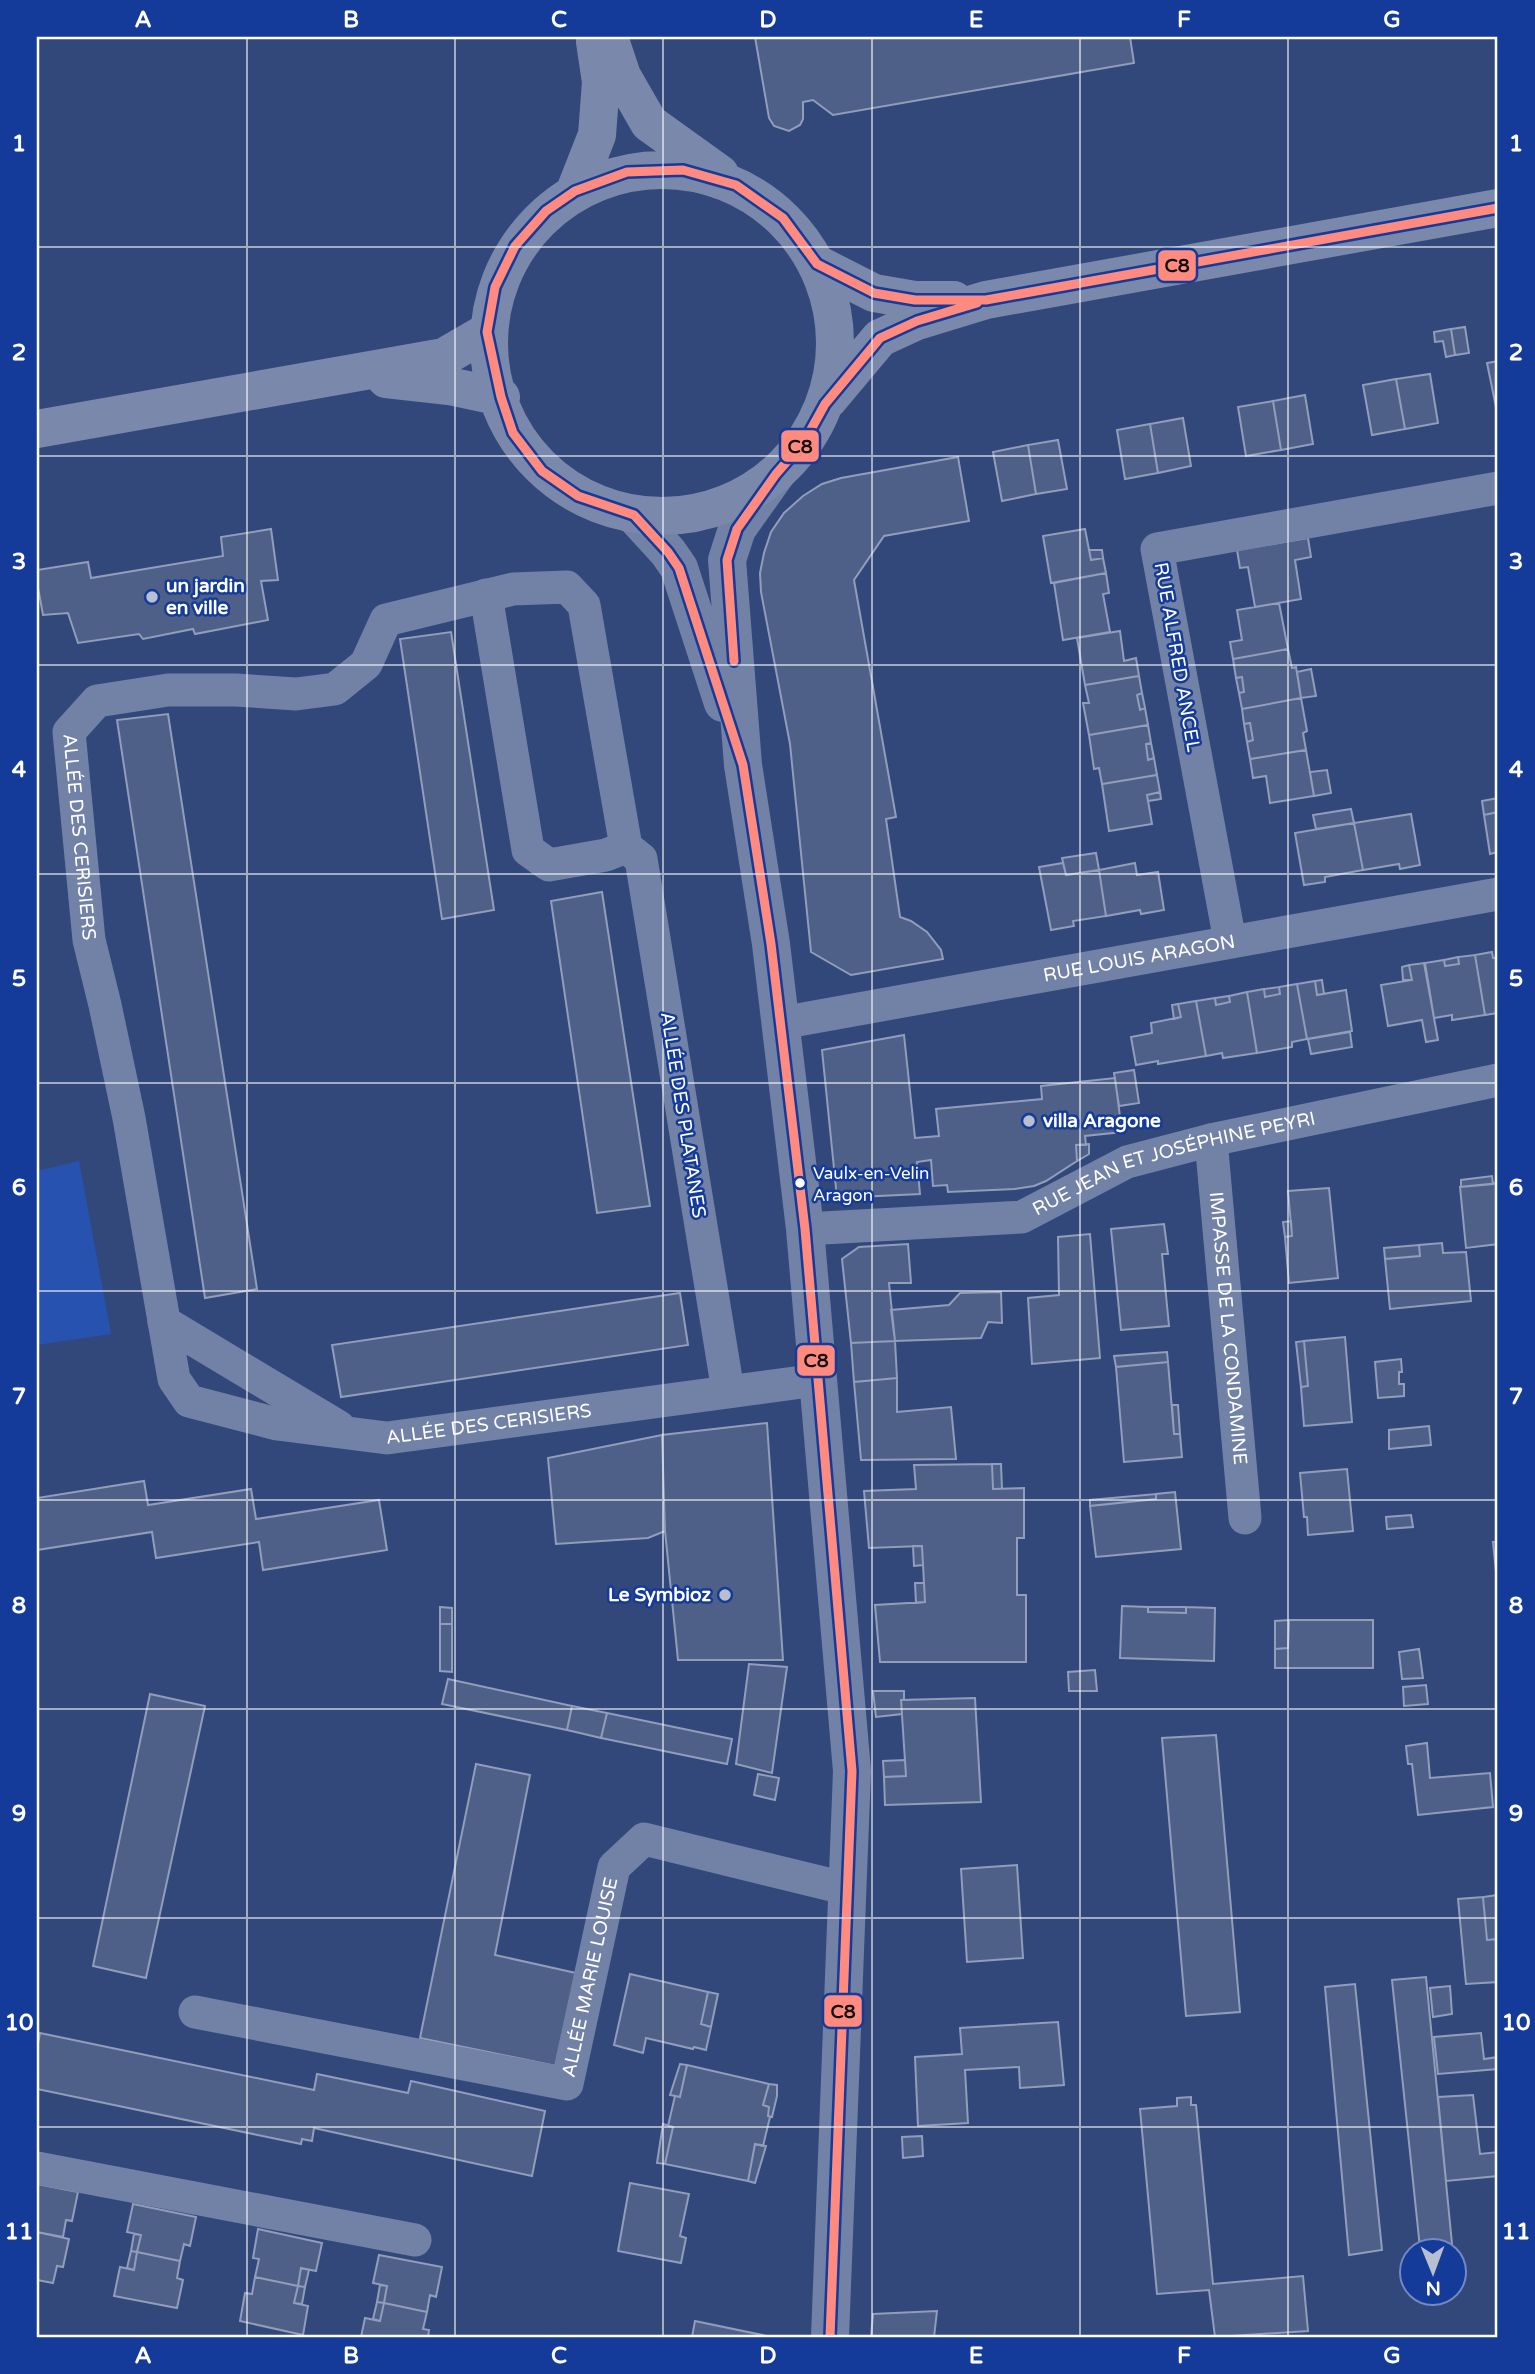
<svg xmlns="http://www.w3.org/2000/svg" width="1535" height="2374" font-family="'Varela Round',sans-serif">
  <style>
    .green { fill: #2852af }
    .building { fill: #4e6088; stroke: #919dba; stroke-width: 2 }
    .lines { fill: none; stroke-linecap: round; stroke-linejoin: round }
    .minor { stroke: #7281a6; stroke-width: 33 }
    .tertiary { stroke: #7281a6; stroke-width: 38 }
    .primary { stroke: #7a89ab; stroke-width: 38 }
    .bus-1-casing { stroke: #143b99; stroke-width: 14 }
    .bus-1 { stroke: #ff8a80; stroke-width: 9 }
    .grid { fill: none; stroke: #fff; stroke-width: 2; stroke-opacity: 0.55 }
    .poi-dot { fill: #b7bfd1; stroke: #143b99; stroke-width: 2.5 }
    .bus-dot { fill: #fff; stroke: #143b99; stroke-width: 2.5 }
    .labels { text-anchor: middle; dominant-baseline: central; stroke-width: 5; stroke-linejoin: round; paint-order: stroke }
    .bus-label { font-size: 17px; fill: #fff; stroke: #143b99; text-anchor: start }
    .poi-label { font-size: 19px; font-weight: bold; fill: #fff; stroke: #143b99; text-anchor: start }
    .street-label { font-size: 19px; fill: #fff; stroke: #143b99 }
    .line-badge { stroke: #143b99; stroke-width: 2.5 }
    .pale-badge-label { font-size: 19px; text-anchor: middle; font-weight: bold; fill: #111 }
    .neatline { fill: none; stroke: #fff; stroke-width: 2.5 }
    .grid-label { font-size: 23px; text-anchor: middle; font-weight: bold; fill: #fff }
  </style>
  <rect width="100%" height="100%" fill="#32487b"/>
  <path class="green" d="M79,1161L111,1334L37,1345V1171Z"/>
  <path class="building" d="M755,37H1130L1134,63L833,115L813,100L803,102V119L800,125L789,131L774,126L769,118Z
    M1465,327L1469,353L1455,355L1451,329Z
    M1451,329L1455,355L1446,357L1443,341L1435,342L1434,332Z
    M1498,361V412H1497L1487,363Z
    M1430,374L1438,423L1405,429L1396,379Z
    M1396,379L1405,429L1372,435L1363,385Z
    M1305,395L1313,444L1281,450L1273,401Z
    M1273,401L1281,450L1246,456L1238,407Z
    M1183,418L1191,466L1158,473L1150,424Z
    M1150,424L1158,473L1125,479L1117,430Z
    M1058,440L1067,489L1036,494L1028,445Z
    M1028,445L1036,494L1002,501L993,452Z
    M958,457L969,521L884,536L854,580L896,817L886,819L900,917L911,921L927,932L941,950L943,959L851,975L811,952L790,744L761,592L760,573L764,553L771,532L784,513L803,496L822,484L841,478Z
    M271,529L278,580L261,581L268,620L195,634L193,629L143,639L139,634L78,643L68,613L43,615L37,582V570L88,562L91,578L223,556L221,537Z
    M1085,529L1091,560L1103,558L1106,573L1051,583L1043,536Z
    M1308,538L1311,557L1295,560L1301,599L1255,607L1248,567L1240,568L1237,550Z
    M1089,550H1102L1103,558L1091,560Z
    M1106,573L1109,593L1103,594L1110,632L1063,640L1054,583Z
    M1279,603L1288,649L1233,659L1230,642L1242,640L1237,610Z
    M1120,631L1124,661L1136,658L1139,676L1085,685L1077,638Z
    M451,632L494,910L442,919L400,639Z
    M1288,649L1292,668L1296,667L1301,698L1242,709L1239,693L1244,692L1242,677L1236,678L1233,659Z
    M1311,669L1316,696L1301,698L1297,672Z
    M1139,676L1142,693L1137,695L1140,710L1145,708L1148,725L1089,735L1083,703H1089L1085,685Z
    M1242,677L1244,692L1239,693L1236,678Z
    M1142,693L1145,708L1140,710L1137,695Z
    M1301,698L1307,731L1303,733L1306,750L1250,759L1247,742L1253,740L1250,723L1244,724L1242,709Z
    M168,714L257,1289L205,1298L117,720Z
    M1250,723L1253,740L1247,742L1244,724Z
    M1148,725L1151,743L1146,744L1148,760L1154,758L1157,775L1102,784L1099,768L1094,769L1089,735Z
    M1151,743L1154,758L1148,760L1146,744Z
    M1306,750L1314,796L1270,803L1266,776L1253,778L1250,759Z
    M1327,770L1331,793L1314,796L1310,772Z
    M1157,775L1160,792L1147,795L1152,824L1109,831L1102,784Z
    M1160,792L1161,799L1148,801L1147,795Z
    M1498,798V812L1484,815L1482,801Z
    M1351,809L1354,823L1316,829L1313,815Z
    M1498,812V852L1490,854L1484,815Z
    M1411,814L1420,865L1400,869L1399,864L1363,870L1354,823Z
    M1354,823L1363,870L1325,877V882L1304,885L1295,833Z
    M1096,853L1099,870L1066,875L1062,858Z
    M1063,863L1066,875L1099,870L1106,916L1073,921L1074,926L1051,930L1039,867Z
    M1135,863L1137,875L1158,872L1164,910L1141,914L1140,910L1106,916L1099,870Z
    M602,892L650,1206L597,1213L551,901Z
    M1492,952L1493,958H1498V1013L1485,1015L1475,955Z
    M1475,955L1485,1015L1452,1020V1015L1434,1018L1425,963L1444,960L1445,966L1459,964L1458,957Z
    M1458,957L1459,964L1445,966L1444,960Z
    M1424,963L1438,1040L1426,1042L1422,1020L1388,1026L1381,985L1412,980L1409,965Z
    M1409,965L1412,980H1403L1402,967Z
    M1322,980L1324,994L1317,995L1315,981Z
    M1315,981L1317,995L1346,990L1352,1031L1307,1039L1297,984Z
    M1297,984L1307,1039L1292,1042V1047L1257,1053L1247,992L1264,989L1265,997L1280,994L1279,987Z
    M1279,987L1280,994L1265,997L1264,989Z
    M1247,992L1257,1053L1223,1058L1222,1053L1206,1056L1196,1001L1215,998L1216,1005L1230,1002L1229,996Z
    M1229,996L1230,1002L1216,1005L1215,998Z
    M1196,1001L1206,1056L1158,1064V1061L1136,1065L1131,1037L1152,1033L1151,1023L1181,1017L1178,1004Z
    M1178,1004L1181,1017L1174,1019L1172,1005Z
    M1350,1032L1352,1047L1311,1054L1308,1039Z
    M904,1035L915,1138L939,1136L936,1109L1042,1099L1041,1086L1115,1078L1122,1132L1085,1136L1086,1145H1076L1077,1161L1046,1181L1034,1186L1015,1189L948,1192L947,1185L933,1186L931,1160L917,1162L920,1194L837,1198L822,1050Z
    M1134,1070L1139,1103L1119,1106L1114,1073Z
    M1089,1144V1154L1077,1161L1076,1145Z
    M1492,1176L1493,1184L1461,1187V1180Z
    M1498,1183V1244L1466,1248L1460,1187Z
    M1329,1188L1338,1278L1289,1283L1285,1237L1292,1236L1288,1191Z
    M1291,1221L1292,1236L1285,1237L1283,1222Z
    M1164,1224L1168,1254H1162L1169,1326L1121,1330L1111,1229Z
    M1090,1234L1100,1358L1032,1364L1028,1298L1059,1295L1058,1237Z
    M1442,1243L1443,1253L1466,1252L1471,1301L1390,1309L1385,1259L1420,1256L1419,1245Z
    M908,1244L911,1283H889L895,1341L851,1343L842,1259L859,1247Z
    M1419,1245L1420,1256L1385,1259L1384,1248Z
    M1001,1292L1002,1323L988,1322L981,1338L895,1341L891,1310L949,1305L960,1293Z
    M680,1293L688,1345L341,1397L332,1345Z
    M1345,1337L1352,1422L1304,1426L1301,1387L1308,1386L1304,1341Z
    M895,1341L897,1378L854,1382L851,1343Z
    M1304,1341L1308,1386L1301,1387L1296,1342Z
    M1167,1352L1168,1362L1116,1367L1114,1356Z
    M1401,1359L1402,1372H1399V1384H1404V1396L1378,1398L1375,1362Z
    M1168,1362L1174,1434H1180L1182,1457L1124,1462L1116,1367Z
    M897,1378V1412L951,1407L956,1459L861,1460L854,1382Z
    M1172,1405H1178L1180,1434H1174Z
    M767,1423L783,1660H678L665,1531L662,1435Z
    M1429,1426L1431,1445L1389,1449V1430Z
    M662,1435L665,1531L648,1538L556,1544L548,1458Z
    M992,1464H1001L1002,1489H993Z
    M992,1464L993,1489L1024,1488V1538H1017V1595H1026V1662H880L875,1605L925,1602L922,1546L869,1548L864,1491L916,1489L914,1465Z
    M1347,1469L1353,1531L1308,1535L1307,1517H1304L1300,1473Z
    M144,1481L148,1505L251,1489L256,1519L379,1500L387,1550L263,1570L259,1542L156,1558L152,1532L37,1550V1498Z
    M1175,1492L1181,1549L1096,1557L1090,1506L1156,1499V1494Z
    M1156,1494V1499L1090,1506V1500Z
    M1411,1515L1413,1527L1387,1529L1386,1517Z
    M1493,1542H1498V1572H1496Z
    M913,1546H922L923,1565L914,1566Z
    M915,1583H924L925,1602L916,1603Z
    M1122,1606L1148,1607V1612L1186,1613V1607L1215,1608L1214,1661L1120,1658Z
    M440,1607L452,1608V1624H440Z
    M1148,1607H1186V1613L1148,1612Z
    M1289,1620L1288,1648L1275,1649V1621Z
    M1289,1620H1373V1668H1275V1649L1288,1648Z
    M440,1624H452V1672L440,1671Z
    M1419,1649L1423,1678L1402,1679L1399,1652Z
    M749,1664L787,1667L772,1773L736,1764Z
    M1095,1670L1097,1691H1069L1068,1672Z
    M448,1679L572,1706L567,1730L442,1704Z
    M1426,1685L1428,1704L1404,1706L1403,1687Z
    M873,1691H904V1700H901L902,1714L876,1717Z
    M150,1694L205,1706L146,1978L93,1966Z
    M975,1698L981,1802L885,1805L884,1777L906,1776L901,1700Z
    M572,1706L607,1713L601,1738L567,1730Z
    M607,1713L732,1739L727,1764L601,1738Z
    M1216,1735L1240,2012L1186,2016L1162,1738Z
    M1427,1743L1430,1778L1490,1773L1493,1807L1418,1815L1412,1764H1408L1406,1746Z
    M905,1760L906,1776L884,1777L883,1761Z
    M476,1764L530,1775L495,1955L576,1973L556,2066L420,2038Z
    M758,1774L779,1778L775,1800L754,1795Z
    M1017,1865L1023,1958L967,1962L961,1869Z
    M1498,1895V1939L1487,1940L1483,1897Z
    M1483,1897L1487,1940L1498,1939V1982L1466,1984L1458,1899Z
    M630,1974L708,1992L701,2024L711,2027L706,2050L694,2047L693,2049L646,2038L643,2053L614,2045Z
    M1426,1977L1452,2244L1420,2248L1392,1980Z
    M1355,1984L1382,2250L1349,2255L1325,1987Z
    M1450,1986L1452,2014L1433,2017L1430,1988Z
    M708,1992L718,1994L711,2027L701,2024Z
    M1058,2022L1064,2085L1020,2088L1019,2067L965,2070L968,2123L918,2126L915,2057L962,2054L960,2028Z
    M40,2033L314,2090L317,2074L408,2093L411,2081L545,2111L532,2176L314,2128L312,2141L302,2139L301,2144L37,2089V2049Z
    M1481,2033L1484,2059L1498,2057V2069L1438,2074L1434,2037Z
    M680,2064L687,2065L680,2097L670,2095Z
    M687,2065L769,2084L763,2105L769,2107L768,2116L770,2117L763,2146L755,2144L748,2181L665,2164L673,2127L668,2126L675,2096L680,2097Z
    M769,2084L777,2085V2096L772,2117L768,2116L769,2107L763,2105Z
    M1473,2095L1480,2154L1498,2152V2176L1446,2181L1438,2097Z
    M1191,2097V2105H1196L1213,2284L1303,2276L1308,2331L1215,2337L1209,2290L1157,2294L1140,2109L1177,2106V2098Z
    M663,2124L673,2127L665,2164L657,2163Z
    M922,2136L923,2156L903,2158L902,2137Z
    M755,2144L766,2146L755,2183L748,2181Z
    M630,2183L689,2194L680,2236L686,2238L681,2263L618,2251Z
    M37,2184L78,2192L72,2221L66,2220L63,2237L37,2232Z
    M133,2204L196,2217L190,2246L184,2244L180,2261L137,2252L141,2235L127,2232Z
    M258,2229L322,2243L316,2271L301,2268L298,2286L255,2277L259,2259L253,2258Z
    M37,2232L69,2239L63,2267L57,2266L53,2283L37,2280Z
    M134,2234L141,2235L137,2252L131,2251Z
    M131,2251L137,2252L134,2270L127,2268Z
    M137,2252L180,2261L177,2278L183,2280L177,2308L114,2296L120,2267L134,2270Z
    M379,2255L442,2267L436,2297L430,2295L427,2312L384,2303L387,2286L373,2283Z
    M301,2268L309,2270L305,2287L298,2286Z
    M255,2277L298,2286L294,2303L308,2306L303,2335L240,2321L245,2293L252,2294Z
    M380,2285L387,2286L384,2303L377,2302Z
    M298,2286L305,2287L302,2304L294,2303Z
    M377,2302L384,2303L380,2321L373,2319Z
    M384,2303L427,2312L423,2329L429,2330L428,2337H361L365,2318L380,2321Z
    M937,2311L934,2337H871L873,2314Z
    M695,2321L767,2336V2337H692Z"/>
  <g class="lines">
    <g class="minor">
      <path d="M486,595L528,850L549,865L606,855L626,847"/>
      <path d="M1230,941L1157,549L1498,488"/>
      <path id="s1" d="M781,1023L1498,894"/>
      <path id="s2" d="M1211,1140L1245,1518"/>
      <path id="s3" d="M805,1229L1022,1217L1127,1162L1211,1140L1498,1080"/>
      <path d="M164,1322L339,1427"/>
      <path id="s4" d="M728,1391L641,859L626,847L584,605L567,587L513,589L386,620L366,664L335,689L296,694L236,690H168L97,701L69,732L89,940L105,1005L129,1118L174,1379L189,1401L277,1424L387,1438L817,1380"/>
      <path id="s5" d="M195,2012L567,2084L614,1867L644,1839L848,1889"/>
      <path d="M37,2168L415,2240"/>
    </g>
    <path class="tertiary" d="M776,474L737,529L727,560L743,765L771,944L805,1229L852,1771L830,2337
      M634,515L668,552L679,568L723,703"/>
    <path class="primary" d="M609,37L622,76L649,123L720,174
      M489 343a173 173 0 1 1 346 0a173 173 0 1 1-346 0Z
      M575,191L597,135L601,82L595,42
      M817,264L874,293L915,300H954
      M386,379L449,386L501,397
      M828,400L880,338L917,321L986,300L1498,208
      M37,429L444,357L487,332"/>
    <defs>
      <path id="bus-1" d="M734,661L727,560L737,529L776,474L804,442L825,404L880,338L917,321L977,303
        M830,2337L852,1771L805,1229L771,944L743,765L679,568L668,552L634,515L578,496L542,471L513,433L501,397L487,332L495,287L515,246L546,211L575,191L627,172L683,170L736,185L783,218L817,264L874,293L915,300H986L1498,208"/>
    </defs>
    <use href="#bus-1" class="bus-1-casing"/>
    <use href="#bus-1" class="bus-1"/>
  </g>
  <path class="grid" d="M247,37V2337M455,37V2337M663,37V2337M872,37V2337M1080,37V2337M1288,37V2337M37,247H1498M37,456H1498M37,665H1498M37,874H1498M37,1083H1498M37,1291H1498M37,1500H1498M37,1709H1498M37,1918H1498M37,2127H1498"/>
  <g class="poi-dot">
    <circle cx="152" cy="597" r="7"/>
    <circle cx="1029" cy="1121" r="7"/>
    <circle cx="725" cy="1595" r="7"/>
  </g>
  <circle class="bus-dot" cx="800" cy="1183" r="6"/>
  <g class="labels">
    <g class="bus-label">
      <text x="813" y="1173">Vaulx-en-Velin<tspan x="813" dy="22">Aragon</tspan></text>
    </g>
    <g class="poi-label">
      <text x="166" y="586">un jardin<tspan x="166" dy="22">en ville</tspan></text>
      <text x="1043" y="1121">villa Aragone</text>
      <text x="711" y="1595" text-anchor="end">Le Symbioz</text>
    </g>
    <g class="street-label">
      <text transform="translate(1177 657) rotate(80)">RUE ALFRED ANCEL</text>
      <text stroke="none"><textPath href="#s4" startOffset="1488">ALLÉE DES CERISIERS</textPath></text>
      <text stroke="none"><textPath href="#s1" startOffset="364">RUE LOUIS ARAGON</textPath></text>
      <text transform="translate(683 1115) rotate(81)">ALLÉE DES PLATANES</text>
      <text stroke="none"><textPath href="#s3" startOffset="380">RUE JEAN ET JOSÉPHINE PEYRI</textPath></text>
      <text stroke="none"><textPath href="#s2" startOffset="189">IMPASSE DE LA CONDAMINE</textPath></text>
      <text stroke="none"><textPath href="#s4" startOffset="2370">ALLÉE DES CERISIERS</textPath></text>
      <text stroke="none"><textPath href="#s5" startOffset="488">ALLÉE MARIE LOUISE</textPath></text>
    </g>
  </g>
  <g class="line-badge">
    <rect x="1157" y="249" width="40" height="33" rx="7" fill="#ff8a80"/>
    <rect x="780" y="429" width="40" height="34" rx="7" fill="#ff8a80"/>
    <rect x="796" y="1344" width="40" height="33" rx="7" fill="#ff8a80"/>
    <rect x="823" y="1994" width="40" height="34" rx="7" fill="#ff8a80"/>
  </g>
  <g class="pale-badge-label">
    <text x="1177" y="272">C8</text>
    <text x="800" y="453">C8</text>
    <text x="816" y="1367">C8</text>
    <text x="843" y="2018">C8</text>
  </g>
  <rect width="1535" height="2374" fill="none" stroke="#143b99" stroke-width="77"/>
  <g transform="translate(1433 2272) rotate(179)"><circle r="33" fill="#143b99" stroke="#7289c2" stroke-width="2"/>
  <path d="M0-5L12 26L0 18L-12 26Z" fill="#b7bfd1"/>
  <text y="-10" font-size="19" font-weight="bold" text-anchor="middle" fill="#ffffff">N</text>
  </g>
  <rect x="38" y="38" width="1458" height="2298" class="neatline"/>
  <g class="grid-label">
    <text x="143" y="27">A</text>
    <text x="351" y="27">B</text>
    <text x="559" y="27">C</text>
    <text x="768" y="27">D</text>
    <text x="976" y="27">E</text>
    <text x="1184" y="27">F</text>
    <text x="1392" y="27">G</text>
    <text x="19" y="151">1</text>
    <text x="1516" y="151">1</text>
    <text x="19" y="360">2</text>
    <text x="1516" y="360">2</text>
    <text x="19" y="569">3</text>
    <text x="1516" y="569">3</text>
    <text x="19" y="777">4</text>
    <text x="1516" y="777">4</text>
    <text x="19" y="986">5</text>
    <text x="1516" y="986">5</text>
    <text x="19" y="1195">6</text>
    <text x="1516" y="1195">6</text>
    <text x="19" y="1404">7</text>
    <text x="1516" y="1404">7</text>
    <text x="19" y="1613">8</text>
    <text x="1516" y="1613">8</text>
    <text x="19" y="1821">9</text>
    <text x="1516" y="1821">9</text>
    <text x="19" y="2030">10</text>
    <text x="1516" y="2030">10</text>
    <text x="19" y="2239">11</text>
    <text x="1516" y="2239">11</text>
    <text x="143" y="2363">A</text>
    <text x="351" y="2363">B</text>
    <text x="559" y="2363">C</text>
    <text x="768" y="2363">D</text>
    <text x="976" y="2363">E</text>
    <text x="1184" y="2363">F</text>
    <text x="1392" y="2363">G</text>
  </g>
</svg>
